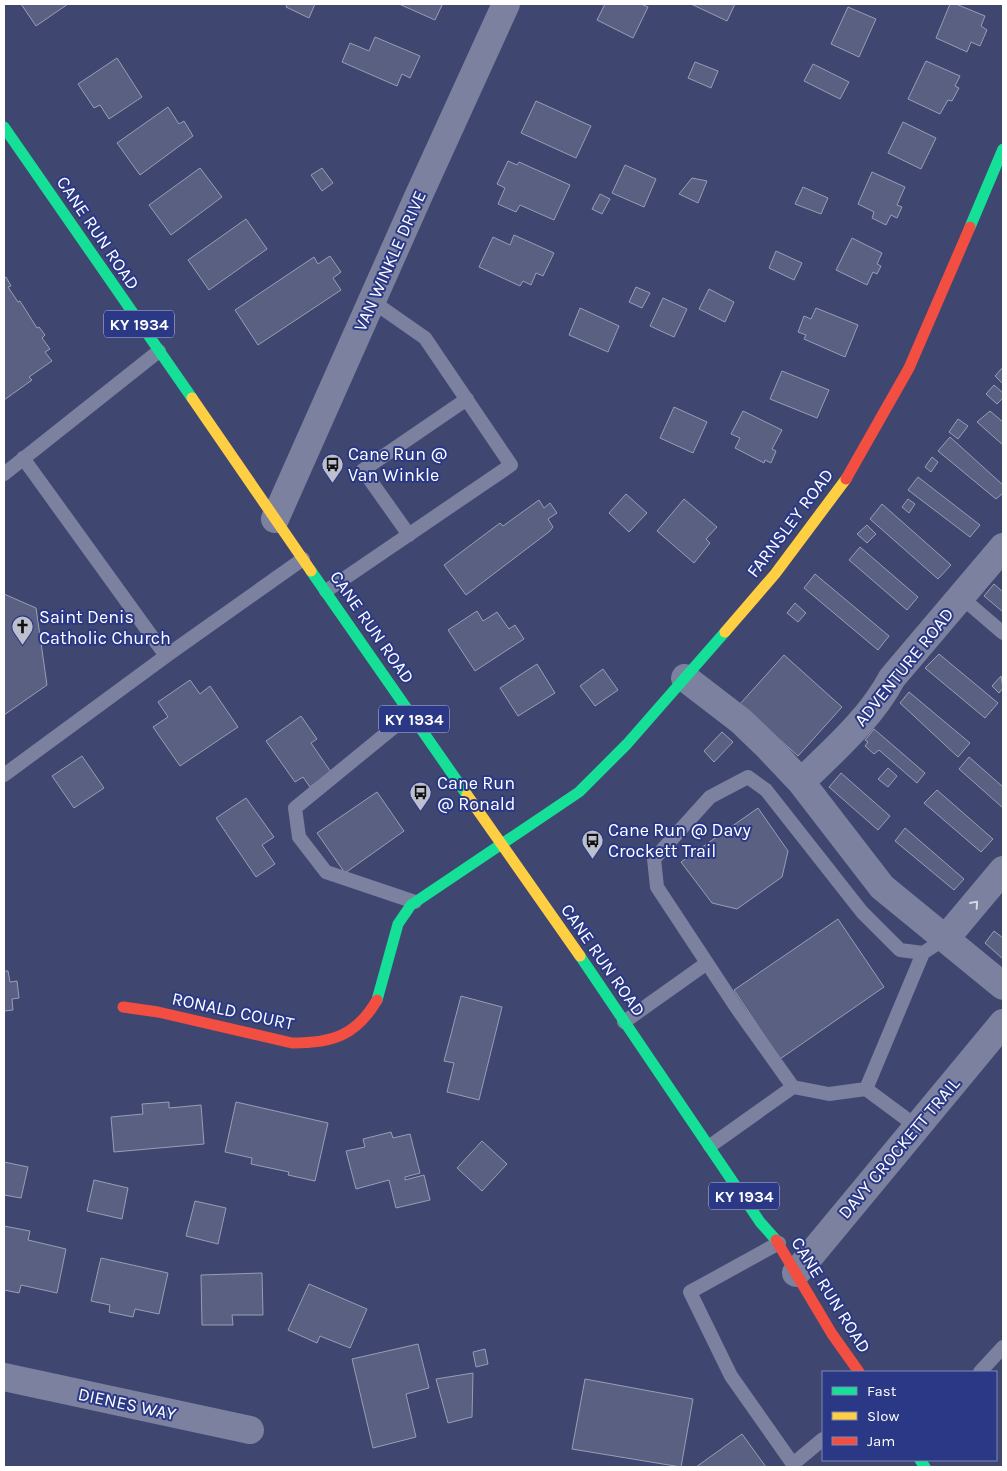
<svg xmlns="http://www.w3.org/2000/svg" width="1007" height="1471" font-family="Karla,sans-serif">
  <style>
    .building { fill: #5a6082; stroke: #999db5 }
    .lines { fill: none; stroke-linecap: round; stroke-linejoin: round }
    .lane { stroke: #7b819f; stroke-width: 14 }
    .street { stroke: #7b819f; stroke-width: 28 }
    .fast { stroke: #16e098; stroke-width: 11 }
    .slow { stroke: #ffcf43; stroke-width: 11 }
    .jam { stroke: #f24e42; stroke-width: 11 }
    .oneway { stroke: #d7d9e2 }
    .labels { text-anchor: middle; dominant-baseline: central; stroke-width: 4; stroke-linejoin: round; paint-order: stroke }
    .shield { fill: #2a3886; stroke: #bfc3db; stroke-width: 1 }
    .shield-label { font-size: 16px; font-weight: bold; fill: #fff }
    .street-label { font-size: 18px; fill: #fff; stroke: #2a3886 }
    .poi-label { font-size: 18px; fill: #fff; stroke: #2a3886; text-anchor: start }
  </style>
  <rect width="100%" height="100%" fill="#3f4771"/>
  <path class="building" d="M21,4H68L36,26Z
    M287,4H315L309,18L286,7Z
    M399,4H439L442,5L435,20Z
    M605,4H641L648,7L633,38L597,20Z
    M691,4H735L727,21Z
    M950,4H956L985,16L981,26L987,30L980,46L971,42L967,52L936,38Z
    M848,7L876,19L859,57L831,44Z
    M375,37L420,56L410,78L402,74L397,86L342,62L350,43L369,51Z
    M117,58L142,97L109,119L100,105L94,108L78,84Z
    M926,61L960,76L955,86L959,88L952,101L948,100L940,114L908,99Z
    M695,62L718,71L711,88L688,78Z
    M813,64L849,82L840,99L804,81Z
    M536,101L591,126L576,158L521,133Z
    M168,107L179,124L184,121L193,136L140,175L117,143Z
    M903,122L936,138L921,169L888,153Z
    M508,161L517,165L519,162L570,185L554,220L520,205L516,212L498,204L505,188L497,184Z
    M625,165L656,179L644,207L612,193Z
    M200,168L222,197L171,235L149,205Z
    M322,168L333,183L322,191L311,175Z
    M872,172L905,187L897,205L902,207L897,218L891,215L886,225L872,218L874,212L858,204Z
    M692,178L707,181L698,203L679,194Z
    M803,187L828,198L821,214L795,204Z
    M600,194L610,199L602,214L592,209Z
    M246,219L267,249L209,290L188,260Z
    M514,235L554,253L543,276L536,273L531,285L523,281L520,286L479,267L493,237L510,245Z
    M852,238L882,253L877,264L881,266L877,274L873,272L867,285L836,270Z
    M776,251L802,263L794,280L769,268Z
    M330,256L341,272L333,278L341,290L258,345L235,310L314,257L318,264Z
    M6,277L11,286L8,287L18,302L20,301L37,328L39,327L45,335L42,338L50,349L45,352L52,361L29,377L32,380L4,400V279Z
    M636,287L650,293L642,308L629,302Z
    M709,289L734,302L725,322L699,309Z
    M663,298L687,309L674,337L650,326Z
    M580,308L619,326L608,352L569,335Z
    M816,308L858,325L845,357L804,339L806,335L798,332L804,316L811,319Z
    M1003,367V384L995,376Z
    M782,371L829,390L817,418L770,399Z
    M994,385L1003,393V398L997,404L986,394Z
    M674,407L707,422L693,453L660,438Z
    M743,411L782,430L772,449L776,451L771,463L765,460L764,463L735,448L740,438L731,434Z
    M990,411L1003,422V445L977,422Z
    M958,419L968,426L958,439L949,432Z
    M950,437L1003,485V493L996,499L938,451Z
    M932,457L938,462L931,472L925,467Z
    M918,477L980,525L970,537L908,490Z
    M626,494L647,513L629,532L609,513Z
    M684,499L717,527L706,539L710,543L694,563L657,531Z
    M908,499L915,504L909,513L902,507Z
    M539,500L544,508L550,503L557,513L548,519L553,527L550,531L466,595L444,565L500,523L503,526Z
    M882,504L951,565L938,579L870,519Z
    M867,525L876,534L867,543L857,534Z
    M860,547L918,597L907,610L849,560Z
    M815,574L889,636L878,650L804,588Z
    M994,584L1003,592V612L984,596Z
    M4,594L36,608L47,685L4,715Z
    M795,603L806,613L798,622L787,613Z
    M477,611L483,621L497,612L509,629L515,625L524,639L475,671L448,630Z
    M939,654L998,703L985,718L925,668Z
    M784,655L842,707L798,756L740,704Z
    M537,664L555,693L518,716L500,688Z
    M603,669L618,690L595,706L580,686Z
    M1001,676L1003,688L999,693L992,686Z
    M190,680L200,694L210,686L238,727L180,766L153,727L168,717L158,702Z
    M909,692L970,743L958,757L900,703Z
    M301,716L317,739L311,743L331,772L310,787L303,777L295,782L266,741Z
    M874,729L925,773L917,783L879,750L874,754L865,746L868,742L865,740Z
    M722,732L733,742L714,762L704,751Z
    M82,756L104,788L74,808L52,776Z
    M969,757L1003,787V808L959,769Z
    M888,768L897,776L888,787L878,779Z
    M841,773L890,816L878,830L829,787Z
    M937,790L993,839L981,852L924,803Z
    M377,792L404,831L345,873L317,833Z
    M246,798L274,837L262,845L275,864L256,877L216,818Z
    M758,808L788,851L782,877L737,909L712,903L681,862Z
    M905,828L964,879L954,890L895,841Z
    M838,919L884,987L780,1059L734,990Z
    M994,931L1003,938V959L985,943Z
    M4,971H8L10,982L17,981L19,998L12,999L13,1010L4,1011Z
    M461,996L502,1007L479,1100L447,1092L454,1063L444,1061Z
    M169,1102V1108L201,1105L204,1144L114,1152L111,1117L143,1114L142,1104Z
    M236,1102L328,1123L315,1181L288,1175L289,1172L251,1164L252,1158L225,1152Z
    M391,1132L393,1138L410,1134L420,1173L405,1177V1180L424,1175L430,1200L396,1208L389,1180L356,1189L346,1151L365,1147L363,1139Z
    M482,1141L507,1164L482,1191L457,1168Z
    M4,1162L28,1167L21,1198L4,1195Z
    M94,1180L128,1188L122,1219L87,1211Z
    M195,1201L226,1208L218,1244L186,1236Z
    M4,1226L30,1231L28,1240L66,1249L57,1293L21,1285L19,1293L4,1290Z
    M101,1258L168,1273L159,1314L135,1309L133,1317L109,1312L110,1305L91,1301Z
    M262,1273L263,1315H232L233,1325H202L201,1275Z
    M309,1284L367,1309L350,1348L320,1336L317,1343L288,1330Z
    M418,1344L429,1388L406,1394L416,1437L373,1448L352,1359Z
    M485,1349L488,1364L476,1367L473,1352Z
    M473,1373L472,1417L448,1423L436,1379Z
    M585,1379L693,1399L681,1467L572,1449Z
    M742,1434L766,1467H696Z"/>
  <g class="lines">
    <path class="lane" d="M23,458L166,656L303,559
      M4,474L159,351
      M409,535L363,470L467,399
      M326,591L511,465L425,338L372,301
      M961,597L1003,633
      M410,714L295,808L299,837L326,872L415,902
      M4,775L166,656
      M624,1022L707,963
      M866,1089L923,953
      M916,1126L866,1089L829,1094L793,1087L736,1007L657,887L654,859L710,797L748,777L766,790L862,912L900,950L923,953L946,938
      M710,1146L793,1087
      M779,1243L690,1292L731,1376L795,1467
      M980,1372L1003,1347
      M793,1464L823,1439"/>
    <path class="street" d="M275,519L418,197L506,4
      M685,678L741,721L768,747L801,782L882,887L1003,986
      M801,782C833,751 871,718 892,678L1003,547
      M946,938L1003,870
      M796,1273L1003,1023
      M4,1377L250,1430"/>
    <path class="fast" d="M4,127L192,398
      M970,227L1003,149
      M311,571L467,795
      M580,956L760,1222L776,1240
      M377,1000L398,924L411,905L579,792L627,744L725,632
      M920,1460L925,1467"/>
    <path class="slow" d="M192,398L311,571
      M725,632L775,574L846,479
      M467,795L580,956"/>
    <path class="jam" d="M846,479L909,368L970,227
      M123,1007L158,1012L292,1043C332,1043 356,1036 377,1000
      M776,1240L832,1334L859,1372"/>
  </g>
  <defs><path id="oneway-chevron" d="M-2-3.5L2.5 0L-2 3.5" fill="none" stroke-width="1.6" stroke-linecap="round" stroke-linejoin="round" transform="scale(1.25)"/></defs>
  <use class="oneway" href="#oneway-chevron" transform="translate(975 904) rotate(-49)"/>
  <defs>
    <symbol id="bus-pin" viewBox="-11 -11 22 30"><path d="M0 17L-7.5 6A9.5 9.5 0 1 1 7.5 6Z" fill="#bcbfcd" stroke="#2a3886"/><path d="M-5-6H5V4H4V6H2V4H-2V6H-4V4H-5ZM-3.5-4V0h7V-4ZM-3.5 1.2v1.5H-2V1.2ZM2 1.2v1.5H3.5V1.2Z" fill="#111"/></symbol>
    <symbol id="church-pin" viewBox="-11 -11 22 30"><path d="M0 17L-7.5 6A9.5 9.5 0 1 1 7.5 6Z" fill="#bcbfcd" stroke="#2a3886"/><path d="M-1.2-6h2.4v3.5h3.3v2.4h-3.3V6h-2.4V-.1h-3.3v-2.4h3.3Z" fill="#111"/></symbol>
  </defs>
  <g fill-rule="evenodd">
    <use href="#bus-pin" x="320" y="452" width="25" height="34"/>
    <use href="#church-pin" x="10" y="614" width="25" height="34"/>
    <use href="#bus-pin" x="408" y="780" width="25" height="34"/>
    <use href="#bus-pin" x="580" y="828" width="25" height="34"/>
  </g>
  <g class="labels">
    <g class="shield">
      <rect x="104" y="310.5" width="70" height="27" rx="4"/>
      <rect x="379" y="705.5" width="70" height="27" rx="4"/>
      <rect x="709" y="1182.5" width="70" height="27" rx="4"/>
    </g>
    <g class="shield-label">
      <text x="139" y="324">KY 1934</text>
      <text x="414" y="719">KY 1934</text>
      <text x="744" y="1196">KY 1934</text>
    </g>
    <g class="street-label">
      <text transform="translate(98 233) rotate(56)">CANE RUN ROAD</text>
      <text transform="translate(390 261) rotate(-66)">VAN WINKLE DRIVE</text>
      <text transform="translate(790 523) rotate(-53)">FARNSLEY ROAD</text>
      <text transform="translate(372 627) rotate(55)">CANE RUN ROAD</text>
      <text transform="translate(904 667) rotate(-51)">ADVENTURE ROAD</text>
      <text transform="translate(603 960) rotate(55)">CANE RUN ROAD</text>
      <text transform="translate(233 1011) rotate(12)">RONALD COURT</text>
      <text transform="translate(899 1148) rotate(-50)">DAVY CROCKETT TRAIL</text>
      <text transform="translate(831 1295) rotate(58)">CANE RUN ROAD</text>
      <text transform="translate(127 1404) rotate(12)">DIENES WAY</text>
    </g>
    <g class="poi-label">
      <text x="348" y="454">Cane Run @<tspan x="348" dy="21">Van Winkle</tspan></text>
      <text x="39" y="617">Saint Denis<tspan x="39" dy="21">Catholic Church</tspan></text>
      <text x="437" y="783">Cane Run<tspan x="437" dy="21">@ Ronald</tspan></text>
      <text x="608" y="830">Cane Run @ Davy<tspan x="608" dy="21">Crockett Trail</tspan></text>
    </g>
  </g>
  <rect width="1007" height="1471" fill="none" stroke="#ffffff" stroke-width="10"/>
  <rect x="822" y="1371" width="175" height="90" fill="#2a3886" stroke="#7f88b6"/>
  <rect x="832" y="1387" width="25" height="8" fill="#16e098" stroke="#7f88b6"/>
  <text x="867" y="1396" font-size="15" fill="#ffffff">Fast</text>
  <rect x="832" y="1412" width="25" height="8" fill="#ffcf43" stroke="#7f88b6"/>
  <text x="867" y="1421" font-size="15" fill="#ffffff">Slow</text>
  <rect x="832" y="1437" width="25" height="8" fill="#f24e42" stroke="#7f88b6"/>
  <text x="867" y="1446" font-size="15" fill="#ffffff">Jam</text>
</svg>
